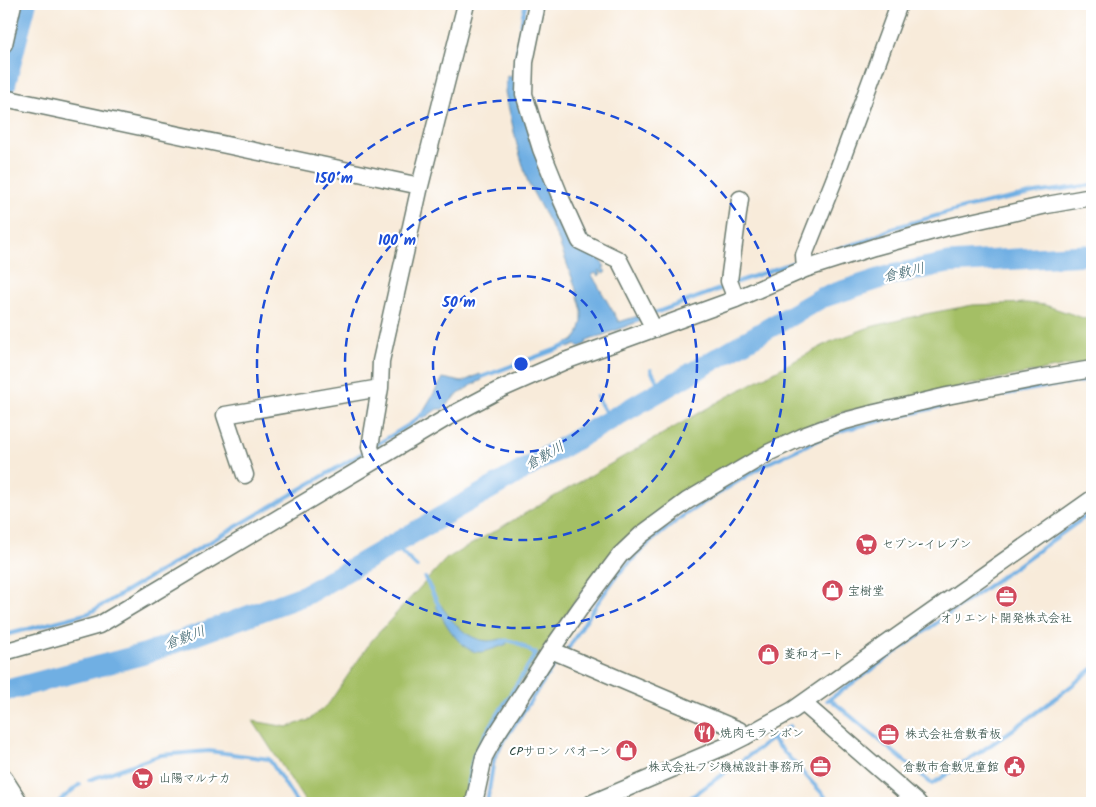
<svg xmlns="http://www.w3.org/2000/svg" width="1096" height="807" font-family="Kalam,'Klee One',sans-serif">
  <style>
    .green { fill: #a4bf65; stroke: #627e4c }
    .water { fill: #6fafe3; stroke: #47768c }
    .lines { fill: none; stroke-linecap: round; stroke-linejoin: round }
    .stream { stroke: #6fafe3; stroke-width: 4 }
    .river { stroke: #6fafe3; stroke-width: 21 }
    .minor-casing { stroke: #6b7a6e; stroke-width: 19 }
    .minor { stroke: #fff; stroke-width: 16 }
    .ring { fill: none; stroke: #1d4ed8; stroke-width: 2.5; stroke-dasharray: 9 6 }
    .labels { text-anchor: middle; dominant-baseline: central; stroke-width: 4.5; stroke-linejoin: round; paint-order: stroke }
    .poi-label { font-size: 12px; fill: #1f3d34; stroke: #fff; text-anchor: start }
    .water-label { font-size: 14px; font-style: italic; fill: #375f69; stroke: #fff }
    .centre { fill: #1d4ed8; stroke: #fff; stroke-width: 2.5 }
    .ring-label { font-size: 15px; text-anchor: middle; font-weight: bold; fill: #1d4ed8; stroke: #fff; stroke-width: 4.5; stroke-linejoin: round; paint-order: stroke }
  </style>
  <rect width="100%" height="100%" fill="#fff"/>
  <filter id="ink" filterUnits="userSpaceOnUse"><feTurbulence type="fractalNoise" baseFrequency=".02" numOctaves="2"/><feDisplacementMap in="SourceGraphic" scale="10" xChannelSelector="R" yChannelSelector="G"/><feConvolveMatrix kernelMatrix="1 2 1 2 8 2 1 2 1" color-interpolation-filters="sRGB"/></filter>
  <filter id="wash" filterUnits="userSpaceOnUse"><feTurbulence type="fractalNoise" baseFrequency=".0096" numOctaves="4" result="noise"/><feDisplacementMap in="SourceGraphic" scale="20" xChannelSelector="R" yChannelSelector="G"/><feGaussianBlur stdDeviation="1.12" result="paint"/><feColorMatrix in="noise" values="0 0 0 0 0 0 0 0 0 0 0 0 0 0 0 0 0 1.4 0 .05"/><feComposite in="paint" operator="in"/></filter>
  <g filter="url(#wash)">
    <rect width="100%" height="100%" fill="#f8ebda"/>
    <path class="green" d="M1027,303L1045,305L1092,321V361L987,381L843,412L811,425L781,438L612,554L588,583L562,620L485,737L475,756L465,803H306L253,721L287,727L309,720L329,703L372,640L446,559L725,398L830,342L870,327L920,315L973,305Z"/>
    <path class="water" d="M507,76L518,78L538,157L605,267L603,268L606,272L603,274L600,270L599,271L601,274L598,276L596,273L592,275L619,322L641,315L643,320L587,341L586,344L580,347L576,345L568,348L565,344L573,341L578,335L582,322V311L575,286L558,239L528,183L517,145L505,92Z
      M480,374L482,380C467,387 454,396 443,409H437L423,419L422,413L443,378L462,382Z
      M440,604C451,620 466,640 488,641C493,641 499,639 504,639L507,644C499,647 489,651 481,652C461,654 444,621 436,606Z"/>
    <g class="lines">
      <path class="stream" d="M513,80L523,14L526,4
        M807,258L865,241L893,228L964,208L1035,193L1092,185
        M734,283L801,260
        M652,314L728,286
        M651,370L662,390
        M479,378L571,344
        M597,397L610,420
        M364,436L365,423L369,406
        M376,445L412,423L426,411
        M393,544L417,567
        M425,578L440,608
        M4,631L9,634L89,613L251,518L366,451
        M502,641C515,638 525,648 536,655
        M566,652L591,612L618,574L649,543L684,515L764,465L824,437L843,430L951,404L1056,385L1092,380
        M830,699L1092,512
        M827,700L830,699L932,784C987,748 1042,711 1092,669
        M772,739L831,803
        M89,780L161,755L209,751L269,759L297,803
        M467,799L469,778L474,755L486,733L536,653
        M57,803L80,784
        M487,803L494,759L501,745L559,658
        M683,803L790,726"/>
      <path class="river" d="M4,90L26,4
        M4,691L144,654L305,595L610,420L821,298L891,275L948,263L1086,255L1092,256"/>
    </g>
  </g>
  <g filter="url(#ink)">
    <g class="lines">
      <defs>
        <path id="minor" d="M537,4L525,62L524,94L541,149L562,201L580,241L619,260L654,329
          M4,44L13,4
          M4,98L420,186
          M805,269L804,255L834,180L899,4
          M736,299L729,281L740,199
          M374,460L370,447L380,388L381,361L420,186L466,4
          M245,475L225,415L380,388
          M551,650L739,730L746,736
          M4,652L99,625L448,417L499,390L565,361L736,299L805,269L874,247L944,228L1047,205L1092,197
          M803,703L918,803
          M4,778L20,803
          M474,803L484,757L496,735L551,650L581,607L620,555L641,535L687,501L770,452L806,435L841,422L875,413L947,396L1039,378L1092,369
          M592,803L726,746L746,736L793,710L1092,499"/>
      </defs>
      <use href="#minor" class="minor-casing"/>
      <use href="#minor" class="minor"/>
    </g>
  </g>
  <g class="ring">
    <circle cx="521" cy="364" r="88"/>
    <circle cx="521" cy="364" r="176"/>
    <circle cx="521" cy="364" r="264"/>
  </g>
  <defs>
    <symbol id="supermarket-disc" viewBox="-11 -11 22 22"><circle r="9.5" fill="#d1495b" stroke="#fff"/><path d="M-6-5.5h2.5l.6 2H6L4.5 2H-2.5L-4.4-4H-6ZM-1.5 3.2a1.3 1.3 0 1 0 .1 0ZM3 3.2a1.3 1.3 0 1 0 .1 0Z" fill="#fff"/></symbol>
    <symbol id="shop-disc" viewBox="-11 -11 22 22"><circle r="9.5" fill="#d1495b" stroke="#fff"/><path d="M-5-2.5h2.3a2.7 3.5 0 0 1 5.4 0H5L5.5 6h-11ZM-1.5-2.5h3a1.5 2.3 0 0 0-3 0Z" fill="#fff"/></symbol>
    <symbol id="office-disc" viewBox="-11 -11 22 22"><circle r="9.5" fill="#d1495b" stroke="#fff"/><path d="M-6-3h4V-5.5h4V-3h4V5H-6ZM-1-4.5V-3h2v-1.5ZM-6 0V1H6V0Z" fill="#fff"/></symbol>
    <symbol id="restaurant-disc" viewBox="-11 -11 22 22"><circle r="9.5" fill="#d1495b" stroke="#fff"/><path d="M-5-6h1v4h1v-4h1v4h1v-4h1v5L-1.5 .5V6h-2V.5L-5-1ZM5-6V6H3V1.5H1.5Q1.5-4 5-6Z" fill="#fff"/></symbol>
    <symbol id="civic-disc" viewBox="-11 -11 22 22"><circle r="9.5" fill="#d1495b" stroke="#fff"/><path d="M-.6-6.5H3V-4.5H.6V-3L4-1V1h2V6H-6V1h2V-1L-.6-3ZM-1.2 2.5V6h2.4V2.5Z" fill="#fff"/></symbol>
  </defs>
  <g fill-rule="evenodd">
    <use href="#supermarket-disc" x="854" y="532" width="25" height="25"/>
    <use href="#shop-disc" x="820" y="578" width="25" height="25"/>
    <use href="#office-disc" x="994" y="584" width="25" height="25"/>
    <use href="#shop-disc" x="756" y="642" width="25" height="25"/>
    <use href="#restaurant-disc" x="692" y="720" width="25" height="25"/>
    <use href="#office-disc" x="876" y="722" width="25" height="25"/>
    <use href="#shop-disc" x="614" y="738" width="25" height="25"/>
    <use href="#office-disc" x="808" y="754" width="25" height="25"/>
    <use href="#civic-disc" x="1002" y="754" width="25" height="25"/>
    <use href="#supermarket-disc" x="130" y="766" width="25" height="25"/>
  </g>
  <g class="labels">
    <g class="poi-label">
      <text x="882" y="544">セブン-イレブン</text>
      <text x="848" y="591">宝樹堂</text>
      <text x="1006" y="618" text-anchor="middle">オリエント開発株式会社</text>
      <text x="784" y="654">菱和オート</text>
      <text x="720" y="733">焼肉モランボン</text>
      <text x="905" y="734">株式会社倉敷看板</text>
      <text x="611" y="751" text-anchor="end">CPサロン パオーン</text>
      <text x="804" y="767" text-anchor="end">株式会社フジ機械設計事務所</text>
      <text x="999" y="767" text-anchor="end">倉敷市倉敷児童館</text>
      <text x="159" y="778">山陽マルナカ</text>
    </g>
    <g class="water-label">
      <text transform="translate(904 273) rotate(-13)">倉敷川</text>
      <text transform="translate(545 456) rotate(-30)">倉敷川</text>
      <text transform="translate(185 638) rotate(-20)">倉敷川</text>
    </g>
  </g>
  <circle cx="521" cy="364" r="8" class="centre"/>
  <g class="ring-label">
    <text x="334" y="183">150 m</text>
    <text x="397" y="245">100 m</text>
    <text x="459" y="307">50 m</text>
  </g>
  <rect width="1096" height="807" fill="none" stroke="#fff" stroke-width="20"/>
</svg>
